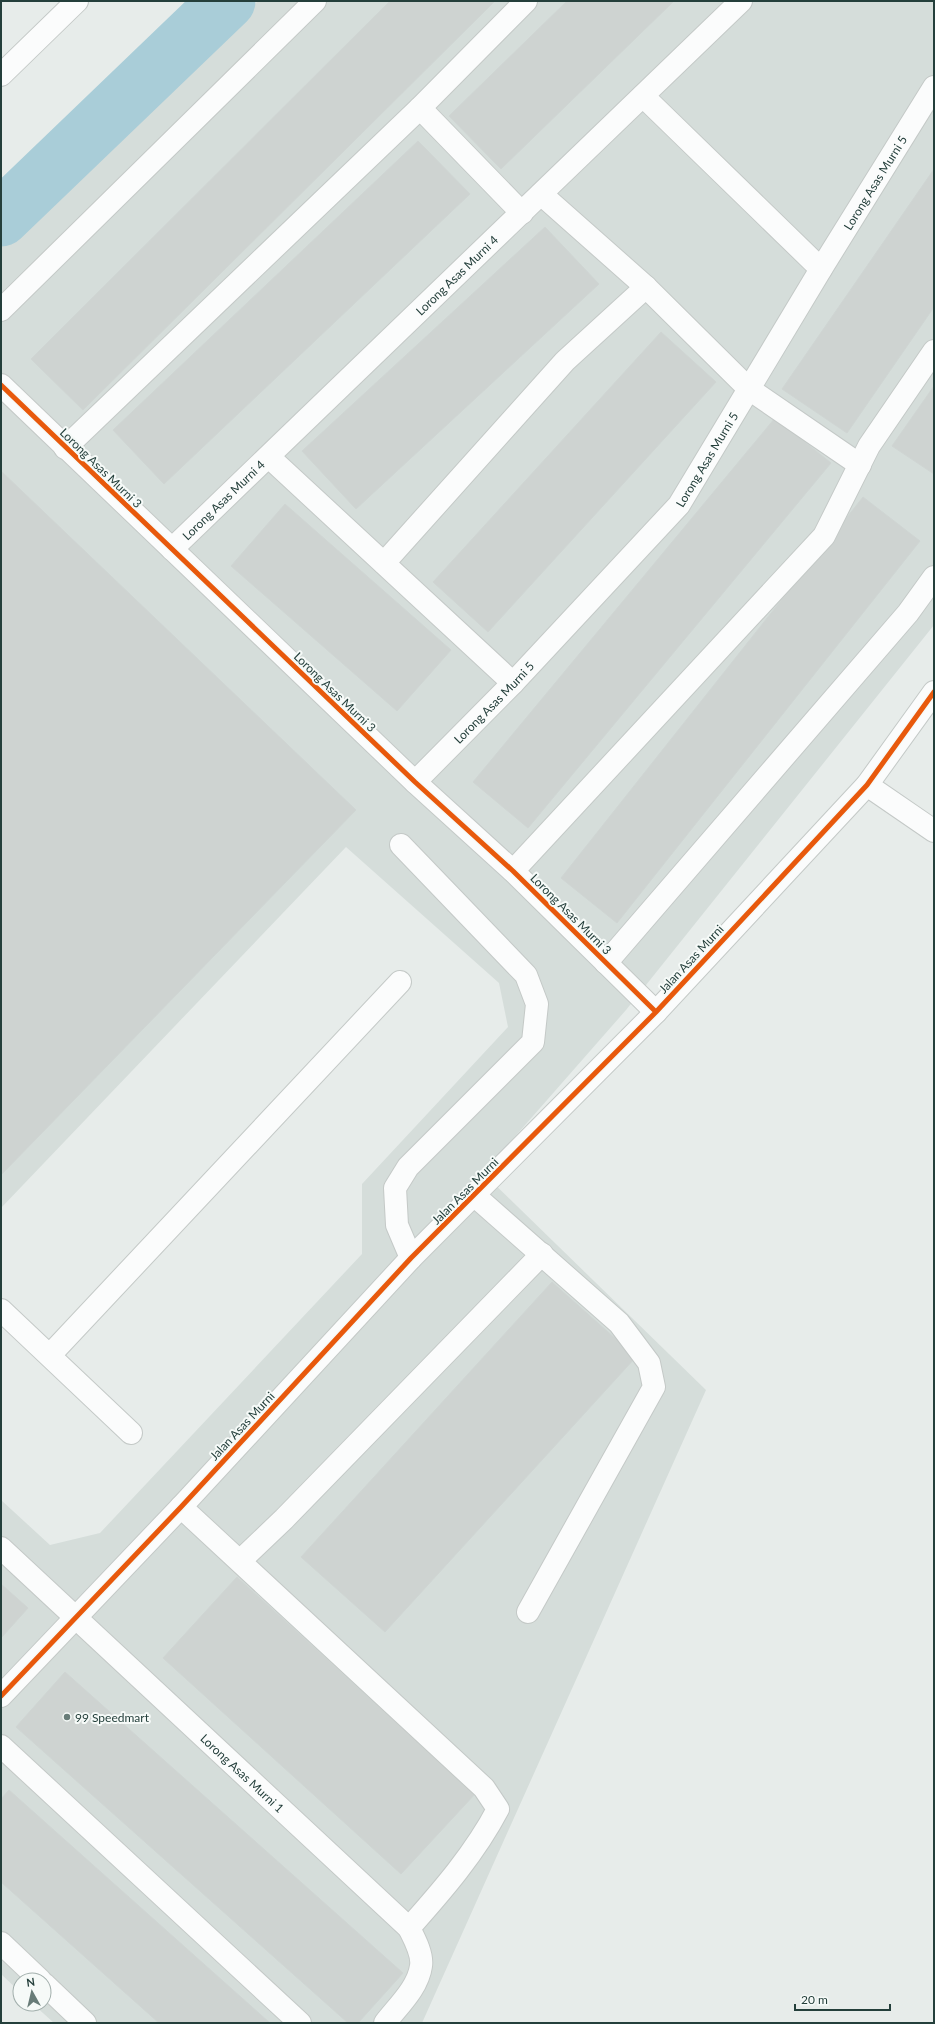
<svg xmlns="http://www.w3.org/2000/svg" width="935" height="2024" font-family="Lato,sans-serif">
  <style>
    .built { fill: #d5ddda }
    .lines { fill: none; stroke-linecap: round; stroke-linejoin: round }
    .river { stroke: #a9cdd8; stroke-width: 57 }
    .building { fill: #ced3d1; stroke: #cfd5d3 }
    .minor-casing { stroke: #c4c9c7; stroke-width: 24 }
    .minor { stroke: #fbfcfc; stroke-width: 22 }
    .cycleway-casing { stroke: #f6faf8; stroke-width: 8 }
    .cycleway { stroke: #e8590c; stroke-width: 5 }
    .poi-dot { fill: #687c78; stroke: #f6faf8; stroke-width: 1.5 }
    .labels { text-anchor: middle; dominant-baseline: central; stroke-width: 4; stroke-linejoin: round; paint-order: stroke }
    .street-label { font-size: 12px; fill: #243f3b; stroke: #f6faf8 }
    .poi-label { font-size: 12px; fill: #243f3b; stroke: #f6faf8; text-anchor: start }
  </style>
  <rect width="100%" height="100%" fill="#e7ecea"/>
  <path class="built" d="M258,1H934V625L626,1010L483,1173L706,1390L422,2023H54L33,2004H44V1980H20V1992L1,1974V1500L50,1545L100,1533L362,1254V1184L508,1027L499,983L346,847L1,1208V242Z"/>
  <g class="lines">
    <path class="river" d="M1,218L227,1"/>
  </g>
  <path class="building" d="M390,1H495L83,410L31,359Z
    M567,1H674L501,169L449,116Z
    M418,141L470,194L164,484L113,430Z
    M934,169V307L847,433L782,389Z
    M545,227L599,284L356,509L302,451Z
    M661,332L716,382L488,632L433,582Z
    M934,386V474L892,446Z
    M775,418L831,463L528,828L473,782Z
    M1,471L356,810L1,1175Z
    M863,497L920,541L617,923L561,878Z
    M285,504L451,650L397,711L231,566Z
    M552,1282L636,1357L385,1632L301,1557Z
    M237,1577L475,1794L401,1874L163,1658Z
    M1,1584L28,1608L1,1638Z
    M65,1672L403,1973L358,2023H348L16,1727Z
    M9,1790L270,2023H159L1,1882V1799Z"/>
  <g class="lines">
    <defs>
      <g id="minor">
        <path d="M1,75L77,1"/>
        <path d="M643,96L821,269"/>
        <path d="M420,108L522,213"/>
        <path d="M541,194L646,287L749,389L860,465"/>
        <path d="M1,310L315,1"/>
        <path d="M1,385L415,782L513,871L656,1012"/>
        <path d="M65,448L420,108L526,1"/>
        <path d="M269,457L513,683"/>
        <path id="s1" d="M172,549L741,1"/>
        <path d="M384,563L565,361L646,287"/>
        <path id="s2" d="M415,782L513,683L679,505L821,269L934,87"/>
        <path d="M867,785L934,831"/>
        <path d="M401,845L526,975L537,1004L533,1042L408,1167L395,1188L397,1225L411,1258"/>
        <path d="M513,871L824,536L869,446L934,351"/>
        <path d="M606,963L908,613L934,577"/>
        <path d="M475,1196L619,1323L649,1363L654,1387L528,1612"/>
        <path d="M1,1310L131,1433"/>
        <path d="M50,1355L400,982"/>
        <path d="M181,1507L484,1788L498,1809C475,1853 442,1891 409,1928"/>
        <path id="s3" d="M1,1548L409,1928C414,1938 423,1954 421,1966C418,1988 398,2006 385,2023"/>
        <path d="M240,1561L284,1519L542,1254"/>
        <path d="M1,1696L181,1507L411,1258L656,1012L867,785L934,692"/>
        <path d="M1,1746L300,2023"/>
        <path d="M1,1943L40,1980"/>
        <path d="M44,1984L85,2023"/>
      </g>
    </defs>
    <use href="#minor" class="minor-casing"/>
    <use href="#minor" class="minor"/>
    <defs>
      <path id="cycleway" d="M1,385L415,782L513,871L656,1012
        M1,1696L181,1507L411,1258L656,1012L867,785L934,692"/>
    </defs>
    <use href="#cycleway" class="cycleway-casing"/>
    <use href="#cycleway" class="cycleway"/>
  </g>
  <circle class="poi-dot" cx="67" cy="1717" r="4"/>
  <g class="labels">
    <g class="street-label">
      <text stroke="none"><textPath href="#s2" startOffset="760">Lorong Asas Murni 5</textPath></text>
      <text stroke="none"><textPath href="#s1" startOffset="395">Lorong Asas Murni 4</textPath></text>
      <text stroke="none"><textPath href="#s2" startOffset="436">Lorong Asas Murni 5</textPath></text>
      <text transform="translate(101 468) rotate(44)">Lorong Asas Murni 3</text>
      <text stroke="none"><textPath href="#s1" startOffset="71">Lorong Asas Murni 4</textPath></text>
      <text transform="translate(335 692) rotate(44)">Lorong Asas Murni 3</text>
      <text stroke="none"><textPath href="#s2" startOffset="112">Lorong Asas Murni 5</textPath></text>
      <text transform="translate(571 914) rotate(45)">Lorong Asas Murni 3</text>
      <text transform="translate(691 959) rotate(-47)">Jalan Asas Murni</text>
      <text transform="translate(465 1191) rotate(-45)">Jalan Asas Murni</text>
      <text transform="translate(242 1426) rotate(-47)">Jalan Asas Murni</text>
      <text stroke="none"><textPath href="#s3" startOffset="330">Lorong Asas Murni 1</textPath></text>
    </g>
    <g class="poi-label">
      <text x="75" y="1717">99 Speedmart</text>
    </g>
  </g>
  <rect width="935" height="2024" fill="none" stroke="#243f3b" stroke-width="4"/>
  <g transform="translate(32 1992) rotate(352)"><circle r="19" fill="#f6faf8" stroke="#a2afac"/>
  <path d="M0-3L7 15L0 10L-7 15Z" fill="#687c78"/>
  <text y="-6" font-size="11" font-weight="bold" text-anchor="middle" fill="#243f3b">N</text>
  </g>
  <path d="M795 2004v6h95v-6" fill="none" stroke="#243f3b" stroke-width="2"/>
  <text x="801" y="2004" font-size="12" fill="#243f3b" stroke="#f6faf8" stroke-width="3" paint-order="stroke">20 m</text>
</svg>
